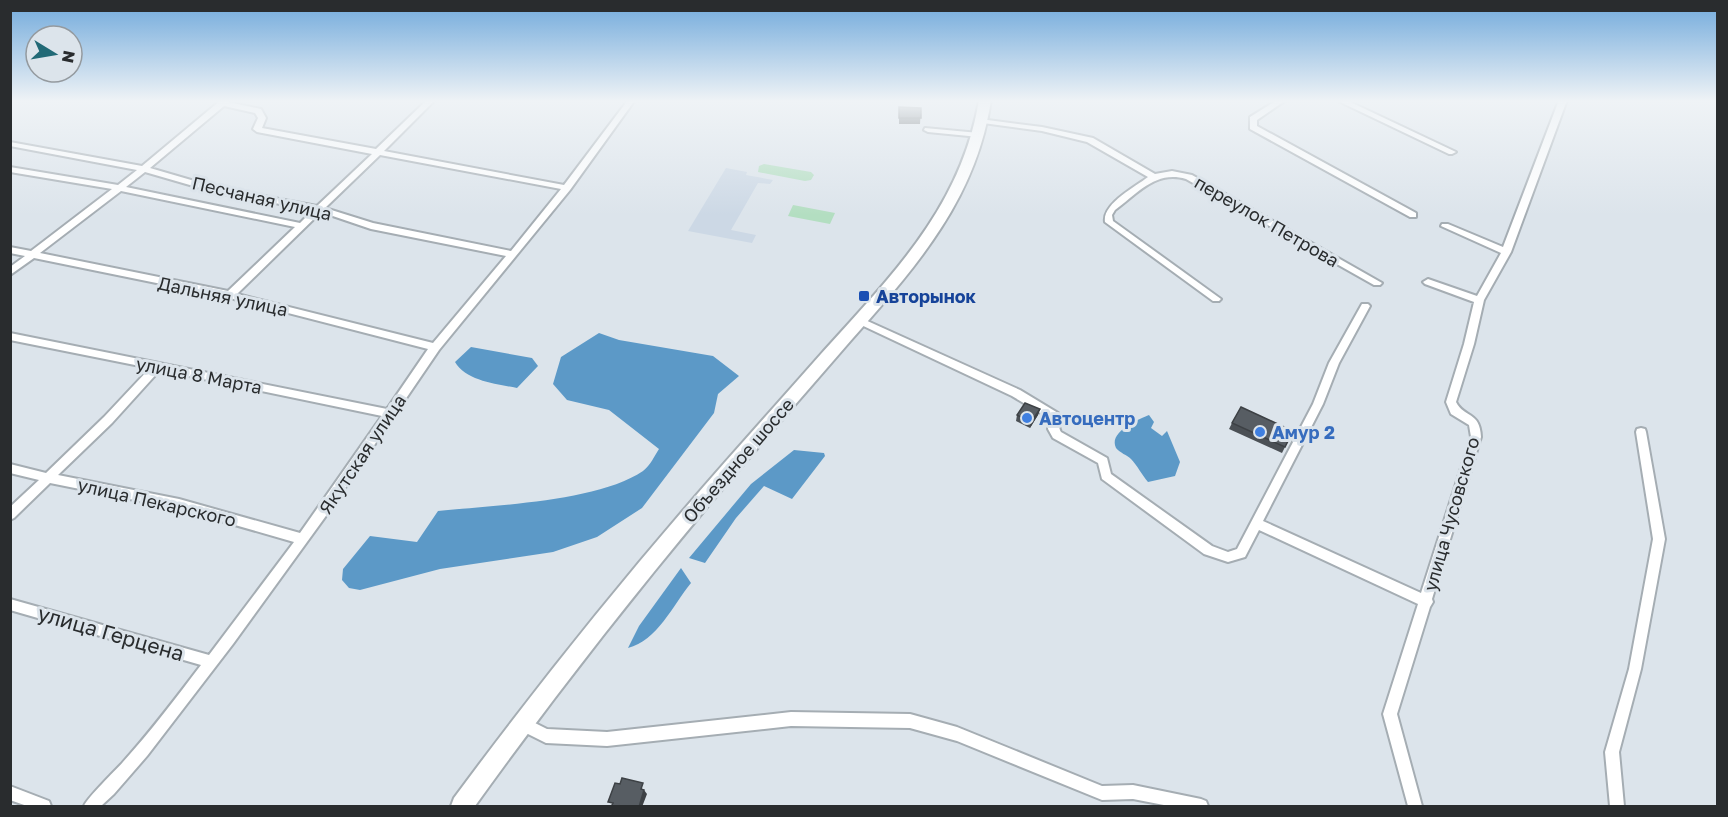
<svg xmlns="http://www.w3.org/2000/svg" width="1728" height="817" font-family="'Golos Text',sans-serif">
  <style>
    .built { fill: #ccd8e5 }
    .green { fill: #b3dec1 }
    .water { fill: #5c99c7 }
    .lines { fill: none; stroke-linecap: round; stroke-linejoin: round }
    .street-casing { stroke: #a5adb3; stroke-width: 4 }
    .secondary-casing { stroke: #a5adb3; stroke-width: 4 }
    .street { fill: #fff; fill-rule: evenodd }
    .secondary { fill: #fff; fill-rule: evenodd }
    .wall { fill: #4b5055 }
    .shaded-wall { fill: #3d4145 }
    .building { fill: #575d63; stroke: #3d4145; stroke-width: 1.5 }
    .transit-dot { fill: #1a4fb4; stroke: #dce4eb; stroke-width: 2 }
    .shop-dot { fill: #3f7fe0; stroke: #dce4eb; stroke-width: 2 }
    .labels { text-anchor: middle; dominant-baseline: central; stroke-width: 6; stroke-linejoin: round; paint-order: stroke }
    .street-label { font-size: 18px; fill: #292c2e; stroke: #dce4eb }
    .transit-label { font-size: 18px; font-weight: bold; fill: #164399; stroke: #dce4eb; text-anchor: start }
    .shop-label { font-size: 18px; font-weight: bold; fill: #366cbe; stroke: #dce4eb; text-anchor: start }
    .near-street-label { font-size: 21px; fill: #292c2e; stroke: #dce4eb }
  </style>
  <rect width="100%" height="100%" fill="#dce4eb"/>
  <path class="built" d="M726,168L747,172L746,175L773,180L770,184L758,183L731,230L756,235L752,243L688,231Z"/>
  <path class="green" d="M764,164L811,172L814,175L811,180L805,181L758,172L759,166Z
    M793,205L835,213L830,224L788,216Z"/>
  <path class="water" d="M599,333L619,340L713,356L739,376L718,394L714,413L642,508L597,537L553,552L440,569L360,590L349,588L342,580L343,569L370,536L417,542L438,511C494,505 597,502 643,471C650,466 655,455 659,449L609,410L567,400L553,384L561,357Z
    M471,347L532,358L538,366L517,388C497,384 466,381 455,362Z
    M1149,415L1154,422L1151,428L1162,436L1167,431L1180,462L1175,476L1148,482C1142,475 1137,465 1131,459C1127,455 1120,453 1116,448C1108,432 1139,419 1149,415Z
    M794,450L824,453L825,456L792,499L764,486L736,518L705,563L689,558L751,484Z
    M681,568L691,583C673,605 657,641 628,648L639,626Z"/>
  <g class="lines">
    <defs>
      <path id="street" d="M221,100H229L228,102L261,109L266,118L262,128L376,149L427,100H435L384,151L564,185L628,100H635L570,190L439,350L328,513L233,644L147,756L114,794L101,806H84C87,798 115,771 123,762C151,731 176,698 201,665L10,610V599L209,655L294,542L179,509L50,483L14,518L10,520V507L39,480L10,473V464L46,473L104,417L150,368L10,340V333L387,409L428,349L230,298L34,258L10,275V267L25,256L10,253V247L31,251L112,189L10,172V167L118,185L137,170L10,146V142L142,166ZM224,106L255,113L258,118L253,129L257,132L372,154L317,206L215,187L150,168ZM380,155L561,189L511,251L373,223L325,208ZM145,172L214,192L313,210L300,223L126,187ZM121,191L295,227L228,291L40,253ZM321,212L371,229L506,256L433,343L237,294ZM160,370L382,416L300,533L179,499L58,475L112,423Z
        M1277,100H1286L1257,120V126L1416,213V217H1410L1250,129V117Z
        M1336,100H1346L1456,152L1452,154H1449Z
        M1559,100H1567L1511,252L1484,300L1474,344L1456,402C1464,418 1480,411 1481,437L1432,599L1433,602L1430,607L1397,714L1422,806H1408L1383,714L1418,604L1259,530L1245,557L1228,562L1204,554L1102,479L1098,463L1053,438L1048,429L1049,418L1012,396L857,323L855,321L860,318L863,319L1020,390L1058,413C1061,419 1057,426 1061,432L1107,458L1111,474L1212,546L1228,552L1237,549L1313,404L1329,363L1362,304H1368L1370,306L1339,363L1323,404L1263,521L1421,593L1471,437L1469,425L1451,414L1446,402L1464,344L1474,302L1425,284L1423,282L1428,279L1477,296L1501,253L1441,226L1442,224H1448L1503,247Z
        M980,119L1042,127L1093,138L1155,174L1172,171L1192,175L1382,283L1380,285H1374L1186,179C1156,170 1138,193 1115,210L1112,215L1113,221L1221,299L1219,301H1213L1105,222C1102,204 1135,187 1148,177L1087,142L1042,131L983,123H980Z
        M925,128L979,133L983,135L979,137L928,132L924,130Z
        M1641,428L1645,429L1646,432L1665,539L1641,669L1619,752L1624,806H1610L1605,752L1629,669L1653,539L1636,432L1637,429Z
        M791,712L910,714L957,727L1102,786L1133,785L1201,799L1206,801L1208,806H1169L1133,799L1102,800L957,741L910,728L791,726L607,746L546,743L516,728L514,723L516,718L521,716L547,729L607,732Z
        M10,786L49,801L51,806H27L10,800Z"/>
      <path id="secondary" d="M979,100H991C975,207 907,276 840,353C796,404 752,454 709,505C627,603 549,703 475,806H451L454,798C528,698 605,601 686,507C730,456 776,405 821,354C891,276 961,208 979,100Z"/>
    </defs>
    <use href="#street" class="street-casing"/>
    <use href="#secondary" class="secondary-casing"/>
    <use href="#street" class="street"/>
    <use href="#secondary" class="secondary"/>
  </g>
  <path class="wall" d="M899,107L921,108L920,124H899Z
    M1040,409L1038,415L1030,428L1016,421L1017,415Z
    M1232,423L1293,431L1282,453L1229,429Z"/>
  <path class="shaded-wall" d="M1040,409L1038,415L1030,428L1031,422Z
    M644,790L647,794L642,807H639Z"/>
  <path class="building" d="M899,107L921,108V118H899Z
    M1025,403L1040,409L1031,422L1017,415Z
    M1241,407L1293,431L1285,447L1232,423Z
    M622,778L643,783L641,789L644,790L639,807H611L613,803L608,802L615,783L620,784Z"/>
  <linearGradient id="sky" x2="0" y2="1"><stop stop-color="#70a9db"/><stop offset="0.47" stop-color="#eff3f6"/><stop offset="1" stop-color="#eff3f6" stop-opacity="0"/></linearGradient>
  <rect width="1728" height="215" fill="url(#sky)"/>
  <rect class="transit-dot" x="858" y="290" width="12" height="12" rx="3"/>
  <g class="shop-dot">
    <circle cx="1027" cy="418" r="6"/>
    <circle cx="1260" cy="432" r="6"/>
  </g>
  <g class="labels">
    <g class="street-label">
      <text transform="translate(262 198) rotate(13)">Песчаная улица</text>
      <text transform="translate(1267 221) rotate(30)">переулок Петрова</text>
      <text transform="translate(223 296) rotate(12)">Дальняя улица</text>
      <text transform="translate(199 375) rotate(11)">улица 8 Марта</text>
      <text transform="translate(362 454) rotate(-56)">Якутская улица</text>
      <text transform="translate(738 460) rotate(-49)">Объездное шоссе</text>
      <text transform="translate(157 502) rotate(13)">улица Пекарского</text>
      <text transform="translate(1451 514) rotate(-74)">улица Чусовского</text>
    </g>
    <g class="transit-label">
      <text x="876" y="296">Авторынок</text>
    </g>
    <g class="shop-label">
      <text x="1039" y="418">Автоцентр</text>
      <text x="1272" y="432">Амур 2</text>
    </g>
    <g class="near-street-label">
      <text transform="translate(111 633) rotate(16)">улица Герцена</text>
    </g>
  </g>
  <rect width="1728" height="817" fill="none" stroke="#292c2e" stroke-width="24"/>
  <g transform="translate(54 54) rotate(101)"><circle r="28" fill="#dce4eb" stroke="#949a9f" stroke-width="1.5"/>
  <path d="M0-4.5L10 22L0 15L-10 22Z" fill="#216976"/>
  <text y="-9" font-size="16" font-weight="bold" text-anchor="middle" fill="#292c2e">N</text>
  </g>
</svg>
